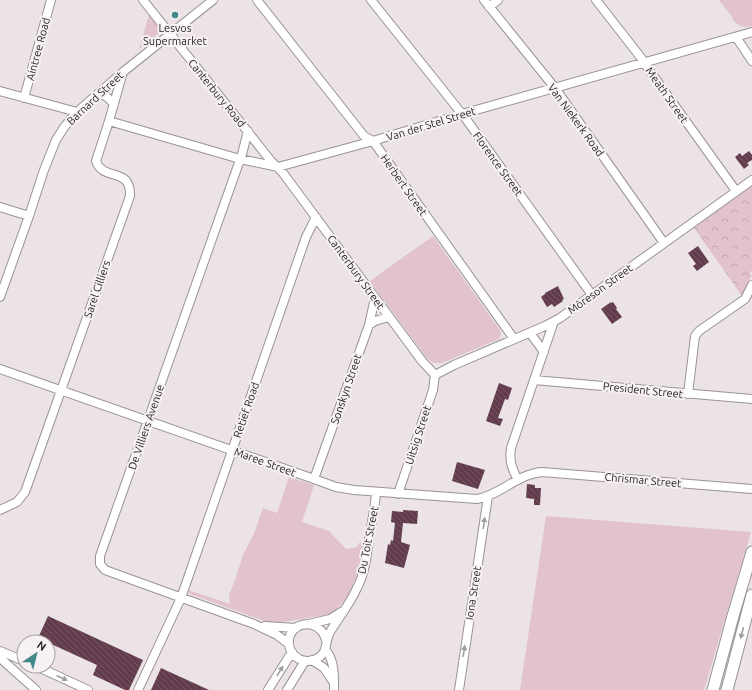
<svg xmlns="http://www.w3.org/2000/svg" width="752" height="690" font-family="Ubuntu,sans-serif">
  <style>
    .green { fill: #e1c2ce }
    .park { fill: url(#park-crowns) }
    .building { fill: url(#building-back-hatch) }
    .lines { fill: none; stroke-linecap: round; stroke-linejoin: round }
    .street-casing { stroke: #9a9396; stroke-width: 10 }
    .secondary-casing { stroke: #9a9396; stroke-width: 13 }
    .street { stroke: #fff; stroke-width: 8 }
    .secondary { stroke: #fff; stroke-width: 11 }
    .oneway { fill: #9f9d9e }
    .poi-dot { fill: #41898b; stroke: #f8f1f3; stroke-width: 1.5 }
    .labels { text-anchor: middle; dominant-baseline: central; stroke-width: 4; stroke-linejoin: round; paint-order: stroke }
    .poi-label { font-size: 11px; fill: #292627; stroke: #f8f1f3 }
    .street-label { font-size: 11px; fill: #292627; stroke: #f8f1f3 }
  </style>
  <defs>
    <pattern id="park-crowns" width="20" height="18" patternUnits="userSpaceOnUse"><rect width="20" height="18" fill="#e1c2ce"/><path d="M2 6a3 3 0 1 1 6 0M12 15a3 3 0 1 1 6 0" fill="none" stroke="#c1a7b1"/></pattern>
    <pattern id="building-back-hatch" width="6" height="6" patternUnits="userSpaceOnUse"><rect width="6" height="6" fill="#623c4d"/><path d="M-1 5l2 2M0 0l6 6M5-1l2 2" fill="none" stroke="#755664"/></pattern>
  </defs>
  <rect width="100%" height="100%" fill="#ebe3e6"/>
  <path class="green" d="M719,0H752V26C744,29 737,25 732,19L733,18Z
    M149,15L162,31L139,49Z
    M433,236L500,330L501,334L499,339L442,363H433L426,357L370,281Z
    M289,477L314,485L302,522L329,531L346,549L357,547L360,542L365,543C359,569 353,601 328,615L276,623H270L190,594L188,590L230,604L229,595L235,580L243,555L255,531L263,508L277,513Z
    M546,516L751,532L704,690H520Z"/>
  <path class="park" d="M752,186V270L750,274L752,275L742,296L694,228Z"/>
  <path class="building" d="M749,151L752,155V160L747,163L749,165L744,169L735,157L740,153L742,156Z
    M698,246L709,262L697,271L693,266L696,264L688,253Z
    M558,286L564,299L562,300L563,301L554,307L552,304L547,307L541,297L545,294V293Z
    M611,302V303L613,302L617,308L616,309L622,317L612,324L601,309Z
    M499,383L512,388L508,400L505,399L498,418L503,419L500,426L486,421Z
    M457,462L485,470L478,489L452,481Z
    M527,484L535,485V488H541L540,505H534V499L526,498Z
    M403,510L418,511L417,524L403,523L401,542L410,545L404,568L385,563L388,544L390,545L391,540L393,541L395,523L391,522L392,511L403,512Z
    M48,616L143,660L129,690H125L93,675L97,665L38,638Z
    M161,668L209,690H151Z"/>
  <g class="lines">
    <defs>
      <path id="street" d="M143,0L271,161L283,173L422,361L435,375
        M257,0L364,136L373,141L514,339
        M371,0L466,119L592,295
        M484,0L555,88L664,243
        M596,0L642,59L647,67L736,191
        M489,7L498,0
        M736,37L752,61
        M0,91L77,112
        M99,93L107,97L114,104
        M24,98L51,0
        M109,121L240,159L278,167L373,141L462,114L752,32
        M248,131L242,154L100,556V564L105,570L254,624L277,635L289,644
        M0,207L29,216
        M0,297L29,216L44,170L56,140L65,126L77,112L123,72L213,0
        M369,325L375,321L389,317
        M530,333L544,352
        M0,369L314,479L336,487L354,490L477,499C501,495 517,474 542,472L752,489
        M435,375L454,365L545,326L560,318L752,180
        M534,380L752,399
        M688,394L695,336L699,331L745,299L752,285
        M314,479L369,325L375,298
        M518,480C512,469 509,461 511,448L554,321
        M398,494L433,390L435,375
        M0,510L17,502L25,492L130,196C131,166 103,182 96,161L109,121L123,72
        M309,624L330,619L341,612
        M265,626L296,628
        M326,640C320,616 286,621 289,645C290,651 294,656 299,659C309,664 321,659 325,650C327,643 326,640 330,632C339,617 350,604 357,588C365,573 367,555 369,538C372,523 375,508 376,492
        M325,649C335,661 334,675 334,690
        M0,651L24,661
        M0,658L36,690
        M312,660L324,668L334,683
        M36,666L88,690
        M138,690L181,598L306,237L316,217
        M268,690L292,652
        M287,690L305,661
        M459,690L488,496"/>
      <path id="secondary" d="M713,690L733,616L752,552
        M727,690L752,595"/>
    </defs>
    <use href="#street" class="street-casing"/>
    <use href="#secondary" class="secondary-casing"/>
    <use href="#street" class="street"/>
    <use href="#secondary" class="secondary"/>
  </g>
  <defs><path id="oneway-solid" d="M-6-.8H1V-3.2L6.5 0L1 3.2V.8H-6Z"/></defs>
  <g class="oneway">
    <use href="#oneway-solid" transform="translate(484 523) rotate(-82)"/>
    <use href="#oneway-solid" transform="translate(742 633) rotate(105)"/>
    <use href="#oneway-solid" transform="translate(464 651) rotate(-81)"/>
    <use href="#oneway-solid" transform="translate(280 671) rotate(-59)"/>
    <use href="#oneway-solid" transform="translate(62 678) rotate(25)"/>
  </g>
  <circle class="poi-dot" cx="175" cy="15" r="4"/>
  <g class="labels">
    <g class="poi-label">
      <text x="175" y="28">Lesvos<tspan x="175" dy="13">Supermarket</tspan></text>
    </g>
    <g class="street-label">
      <text transform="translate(38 49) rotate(-75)">Aintree Road</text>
      <text transform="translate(217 93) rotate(51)">Canterbury Road</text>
      <text transform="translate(667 95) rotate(55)">Meath Street</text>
      <text transform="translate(95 98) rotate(-43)">Barnard Street</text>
      <text transform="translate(576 120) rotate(54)">Van Niekerk Road</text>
      <text transform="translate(431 124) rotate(-17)">Van der Stel Street</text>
      <text transform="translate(498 164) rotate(54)">Florence Street</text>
      <text transform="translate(404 185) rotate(55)">Herbert Street</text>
      <text transform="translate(356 272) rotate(54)">Canterbury Street</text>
      <text transform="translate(97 289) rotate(-71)">Sarel Cilliers</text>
      <text transform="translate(600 289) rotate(-36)">Môreson Street</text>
      <text transform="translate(346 389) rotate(-71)">Sonskyn Street</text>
      <text transform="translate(643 390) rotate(6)">President Street</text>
      <text transform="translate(246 410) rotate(-71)">Retief Road</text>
      <text transform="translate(146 427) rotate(-71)">De Villiers Avenue</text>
      <text transform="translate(418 435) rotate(-72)">Uitsig Street</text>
      <text transform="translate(265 462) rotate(20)">Maree Street</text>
      <text transform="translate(643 480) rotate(5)">Chrismar Street</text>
      <text transform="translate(368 540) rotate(-79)">Du Toit Street</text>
      <text transform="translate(473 593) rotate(-81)">Iona Street</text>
    </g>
  </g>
  <g transform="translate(36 654) rotate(35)"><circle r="19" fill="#f8f1f3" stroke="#a5a0a1"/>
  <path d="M0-3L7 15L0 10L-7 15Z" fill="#41898b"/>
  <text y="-6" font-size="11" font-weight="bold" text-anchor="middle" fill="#292627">N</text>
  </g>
</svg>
